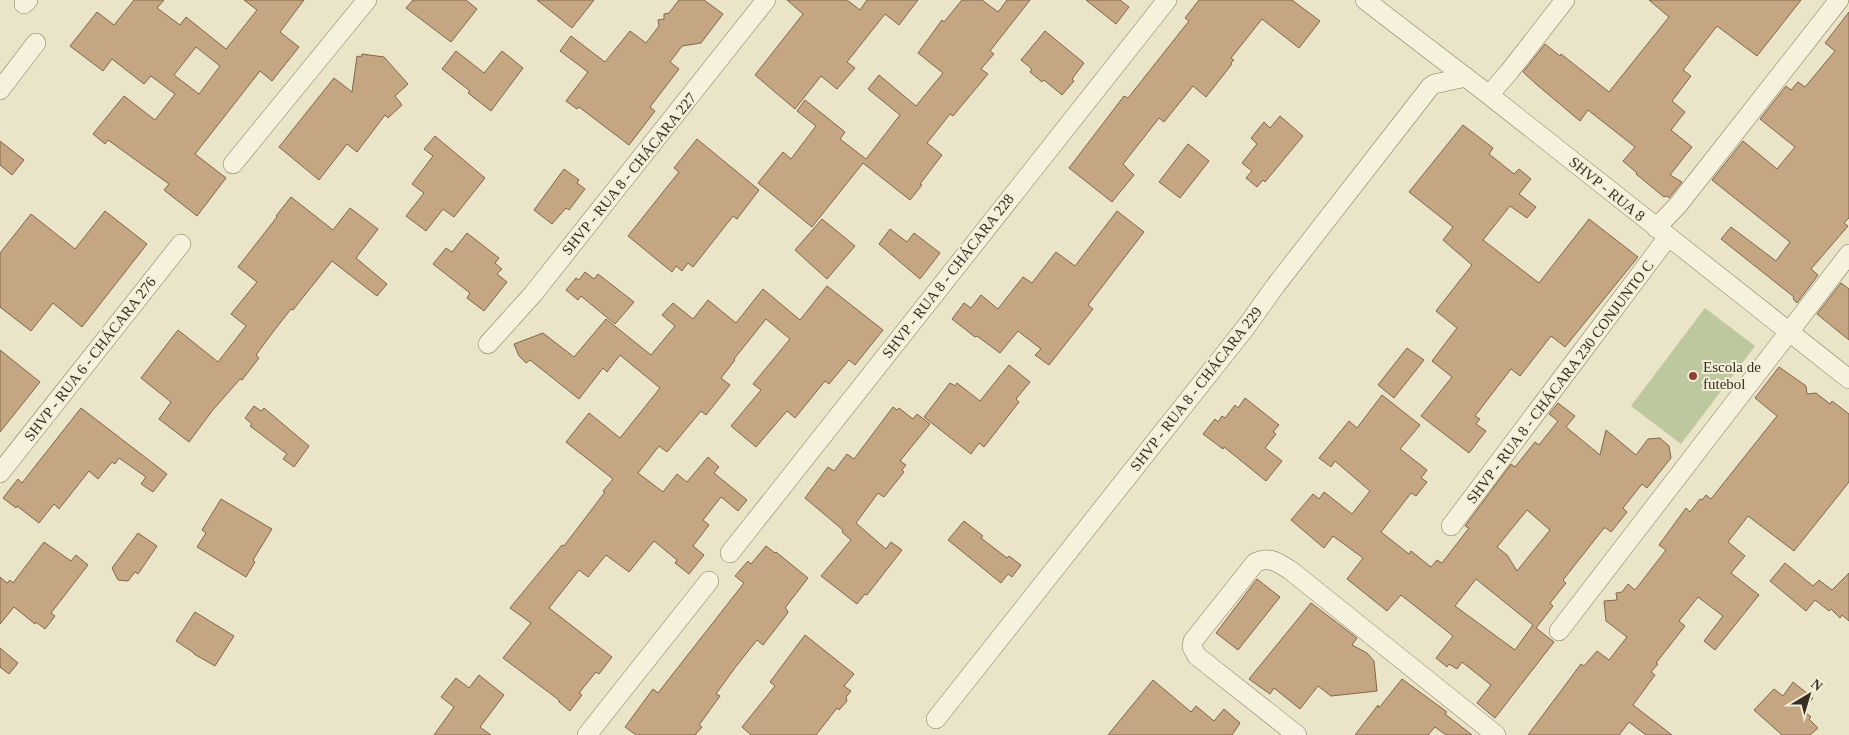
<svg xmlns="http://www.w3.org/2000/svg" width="1849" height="735" font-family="'Times New Roman',serif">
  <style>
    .green { fill: #bec89e }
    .building { fill: #c5a683; stroke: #826648; fill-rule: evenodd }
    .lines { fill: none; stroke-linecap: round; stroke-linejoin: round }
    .minor-casing { stroke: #857860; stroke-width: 20 }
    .minor { stroke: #f6f1dc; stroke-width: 19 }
    .poi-dot { fill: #8e3f36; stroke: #f3eed8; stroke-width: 2 }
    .labels { text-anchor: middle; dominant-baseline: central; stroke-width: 4; stroke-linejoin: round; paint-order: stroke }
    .street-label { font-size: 15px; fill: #372f22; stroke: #f3eed8 }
    .poi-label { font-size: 15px; fill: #372f22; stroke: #f3eed8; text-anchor: start }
  </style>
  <rect width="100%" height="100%" fill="#eae4c9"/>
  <path class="green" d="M1705,308L1755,346L1681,444L1631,406Z"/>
  <path class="building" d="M134,0H164L157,8L180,25L186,17L226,49L257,10L244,0H304L280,32L299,47L272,81L260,71L195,154L226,178L197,216L164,190L169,184L108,140L105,144L93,134L124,96L155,120L175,94L151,76L144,84L112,59L103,71L70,46L97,12L114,25ZM196,47L220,66L199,94L174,75Z
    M413,0H466L477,9L451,42L406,8Z
    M537,0H594L572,28Z
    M679,0H704L723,14L701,43L682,46L670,62L679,69L650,107L655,111L629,145L579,107L577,109L566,101L588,72L560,51L571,36L605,62L630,31L646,43L659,26L658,20L664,19V14L669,13Z
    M787,0H847L860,10L867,0H918L899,25L885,14L847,62L855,68L837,89L821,76L795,109L755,75L803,14Z
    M962,0H982L998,12L1007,0H1030L990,51L994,54L981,69L988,74L953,116L950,114L927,143L942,155L920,184L922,185L910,200L863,163L812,227L758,183L783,152L791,159L816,126L797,111L805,100L845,132L840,139L866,159L900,115L868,89L879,75L916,106L943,73L918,53L942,20L944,22Z
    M1086,0H1120L1129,7L1116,24Z
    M1199,0H1292L1320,21L1299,48L1262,19L1231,58L1234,60L1231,63L1232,64L1206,97L1193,86L1164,122L1159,118L1123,164L1134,175L1112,202L1069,168L1124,96L1128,98L1189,21L1185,18Z
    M1649,0H1801L1757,56L1717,26L1683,70L1691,76L1672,101L1685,112L1671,130L1692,147L1670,175L1682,182L1669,198L1667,196L1664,197L1636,174L1637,173L1623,161L1635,147L1588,110L1580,121L1536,84L1523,72L1545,44L1560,56L1561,54L1609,92L1669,17Z
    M1849,12V218L1844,223L1848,226L1811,269L1818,275L1797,303L1793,299L1794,297L1721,239L1731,227L1776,261L1790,242L1712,180L1743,141L1777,169L1795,147L1760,119L1786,86L1791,90L1798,82L1805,87L1835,51L1825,43Z
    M1045,31L1084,63L1072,79L1074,81L1062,95L1044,80L1042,82L1030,72L1032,69L1021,60Z
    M456,51L484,73L502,51L523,68L491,111L468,93L470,91L442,69Z
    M362,54L384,57L408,84L395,96L402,105L388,118L385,115L357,152L347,144L319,180L279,147L334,78L352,92L357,56L361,57Z
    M1280,116L1303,136L1265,182L1263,180L1257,187L1246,178L1252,171L1242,163L1257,144L1251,138L1264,122L1270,128Z
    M1463,125L1493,148L1489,154L1514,174L1519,169L1531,179L1519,194L1536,207L1527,218L1510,206L1483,240L1539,283L1589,219L1638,257L1565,347L1551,336L1520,376L1511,369L1475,416L1480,419L1476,424L1486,431L1469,453L1421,416L1452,377L1432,361L1457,328L1436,311L1472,265L1443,240L1453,227L1409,192Z
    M435,136L485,178L454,217L443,209L426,231L406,216L424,193L412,184L433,156L424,149Z
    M697,139L759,190L737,219L733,216L693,267L688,263L682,271L676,266L672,272L628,236L679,172L674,168Z
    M0,141L24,160L12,175L0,165Z
    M1188,144L1209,161L1180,198L1159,182Z
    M564,169L579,180L577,183L585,189L569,210L566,208L552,224L534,210Z
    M291,197L333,230L350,208L378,229L356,258L387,284L377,296L332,261L293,310L291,309L273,332L256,355L259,358L242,380L240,379L212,411L189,442L159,419L171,402L141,378L178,330L218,362L246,326L231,314L257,282L238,267L277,217L276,216Z
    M105,211L147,244L82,327L53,303L31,331L0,307V253L31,214L75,249Z
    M1117,211L1144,232L1088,305L1093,309L1049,365L1035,355L1041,349L1018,331L1000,353L977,336L975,337L952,319L964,303L971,308L981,295L998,309L1023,277L1032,283L1056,252L1075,266Z
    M822,219L855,246L827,279L795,250Z
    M890,229L907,242L914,233L940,253L920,279L879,244Z
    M467,233L499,258L495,263L502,269L497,274L507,282L484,311L467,298L470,293L433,264L446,248L452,252Z
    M585,272L594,279L598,274L634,302L615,324L581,296L578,300L566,290L576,278L579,280Z
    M1841,283L1849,289V340L1817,314Z
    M827,286L883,330L855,365L849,360L829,384L825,381L795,418L787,411L756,447L731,426L761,390L753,384L790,339L766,319L734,359L735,360L721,378L730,385L706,415L701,411L667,452L659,446L638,473L663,492L677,474L687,482L708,457L719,467L714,473L747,500L738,511L721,497L703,520L709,525L693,546L704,555L689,574L675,563L677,560L654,541L629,572L606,555L588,577L579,570L549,608L612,657L599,674L596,672L579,693L582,695L570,711L559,702V700L503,658L531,623L510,608L562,545L564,546L605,492L603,491L613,479L566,442L589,413L620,438L660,388L620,355L607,372L603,368L579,399L530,360L526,363L519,356L514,344L543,333L574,357L606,319L651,355L675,326L662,315L673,303L693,319L708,300L736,323L763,289L800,320Z
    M1407,348L1424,360L1394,398L1378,385Z
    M0,350L40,382L0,432Z
    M1009,365L1030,382L1016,399L1019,402L984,447L979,443L971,454L924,417L950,383L955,386L957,383L980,401Z
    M1779,367L1806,386L1807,394L1816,393L1830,404L1832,401L1849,414V482L1794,551L1748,516L1728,542L1745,556L1731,573L1759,595L1715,650L1704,641L1723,616L1698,597L1679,621L1685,626L1656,663L1658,664L1651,672L1655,675L1633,705L1672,735H1646L1629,722L1619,735H1528L1581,664L1584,666L1597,651L1609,660L1627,637L1606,621L1604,601L1617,600L1616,593L1622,592L1628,584L1635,590L1666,550L1659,545L1686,508L1690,512L1700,499L1702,500L1706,495L1711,499L1777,416L1755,398Z
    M1382,395L1420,425L1400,449L1427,470L1421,478L1427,482L1416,496L1411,493L1381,532L1409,554L1411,551L1431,567L1437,560L1442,563L1469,528L1465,526L1511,464L1515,467L1535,442L1539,445L1558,421L1549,414L1558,403L1575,416L1566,427L1600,455L1606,430L1636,455L1648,439L1660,438L1669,446L1671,458L1647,488L1642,484L1623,508L1627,512L1611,532L1606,528H1604L1563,580L1566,583L1550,603L1553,606L1536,628L1554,642L1495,718L1477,703L1491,685L1462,662L1457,669L1449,664L1447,667L1436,658L1453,636L1401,595L1387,611L1347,579L1363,558L1333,536L1324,548L1291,520L1313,494L1319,499L1324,492L1352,514L1370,491L1335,461L1331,467L1319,458L1349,421L1357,428ZM1527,510L1550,530L1517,571L1507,555L1497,547ZM1476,579L1533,625L1515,650L1455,606Z
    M1245,398L1279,425L1273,432L1276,434L1265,448L1282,461L1266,481L1224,447L1223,449L1203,434L1215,419L1218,422L1222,416L1225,418L1235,405L1238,408Z
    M254,406L261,411L264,408L309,446L294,467L283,459L287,454L250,426L252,424L245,418Z
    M893,407L897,410L899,408L913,419L917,414L930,424L900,461L906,465L902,470L904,472L884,497L878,493L856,523L886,549L891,542L902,550L867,595L865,594L857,604L821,576L851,540L842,532L843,530L805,498L828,467L834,471L847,454L854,459Z
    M81,408L167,474L153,492L141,484L146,477L119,458L115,464L112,462L98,479L89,471L59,509L54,504L39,523L17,506L16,508L3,498L18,479L22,483Z
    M221,499L272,529L253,560L255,562L246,577L197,547L206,533L202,530Z
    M964,521L983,536L981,538L1007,558L1009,556L1021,565L1012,577L1008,574L1001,583L948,540Z
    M138,533L157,546L138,574L135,572L128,581L118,580L112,568Z
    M44,542L71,561L76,555L88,565L51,613L55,616L45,629L36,622L35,624L14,607L0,624V577L7,583L10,580L13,583Z
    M766,546L775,553L776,552L808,578L785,608L788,611L787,614L763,645L757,640L734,669L716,694L720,696L699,725L702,727L695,735H636L625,727L653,689L658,693L744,583L735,576L748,561L751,564Z
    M1785,563L1813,586L1819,580L1832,590L1849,573V621L1842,615L1840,618L1831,609L1829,611L1815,600L1806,611L1770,581Z
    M1257,579L1280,597L1238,650L1216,633Z
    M1311,603L1357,638L1352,645L1367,653L1374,661L1377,691L1331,696L1318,686L1300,709L1274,688L1270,694L1249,679Z
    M195,612L234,636L215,666L194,654V653L176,641Z
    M805,635L854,674L844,686L851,691L846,697L847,701L839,710L837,708L816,735H751L742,727L775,686L770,682Z
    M0,648L18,663L9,674L0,667Z
    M479,675L504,695L480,727L491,735H434L454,707L441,697L456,678L469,688Z
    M1402,679L1447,712L1445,714L1472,735H1446L1435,727L1428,735H1355L1378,705L1379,708Z
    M1153,680L1191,712L1196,706L1214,721L1224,709L1240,723L1232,735H1108Z
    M1793,682L1813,698L1803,710L1811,717L1809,719L1818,728L1810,735H1782L1754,710L1774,689L1783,696Z"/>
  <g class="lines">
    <defs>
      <path id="minor" d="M1365,0L1489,95L1849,379
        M24,4L28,0
        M0,90L36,43
        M1489,95L1509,72L1565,0
        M233,164L367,0
        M1656,228L1678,205L1839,0
        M488,344L533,294L766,0
        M0,473L181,244
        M1451,526L1668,237
        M730,553L1167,0
        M1559,631L1849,254
        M936,719L1246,327L1276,285L1430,87L1434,84L1466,77
        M587,735L709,581
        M1297,735L1197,656L1192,647L1193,641L1255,563C1269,555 1278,563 1290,570L1496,735"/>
    </defs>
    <use href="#minor" class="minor-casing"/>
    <use href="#minor" class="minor"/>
  </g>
  <circle class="poi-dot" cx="1693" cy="376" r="5"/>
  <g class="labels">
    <g class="street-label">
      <text transform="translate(629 174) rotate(-51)">SHVP - RUA 8 - CHÁCARA 227</text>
      <text transform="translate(1607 189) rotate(39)">SHVP - RUA 8</text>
      <text transform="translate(948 276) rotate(-52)">SHVP - RUA 8 - CHÁCARA 228</text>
      <text transform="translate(90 359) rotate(-52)">SHVP - RUA 6 - CHÁCARA 276</text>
      <text transform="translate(1560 382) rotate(-53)">SHVP - RUA 8 - CHÁCARA 230 CONJUNTO C</text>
      <text transform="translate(1196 389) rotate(-52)">SHVP - RUA 8 - CHÁCARA 229</text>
    </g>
    <g class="poi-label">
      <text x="1703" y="367">Escola de<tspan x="1703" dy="17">futebol</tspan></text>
    </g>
  </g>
  <g transform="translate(1809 695) rotate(38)" stroke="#f3eed8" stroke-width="4" paint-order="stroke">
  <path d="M0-4L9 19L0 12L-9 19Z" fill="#372f22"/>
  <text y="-8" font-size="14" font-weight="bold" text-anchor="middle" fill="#372f22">N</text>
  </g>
</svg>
